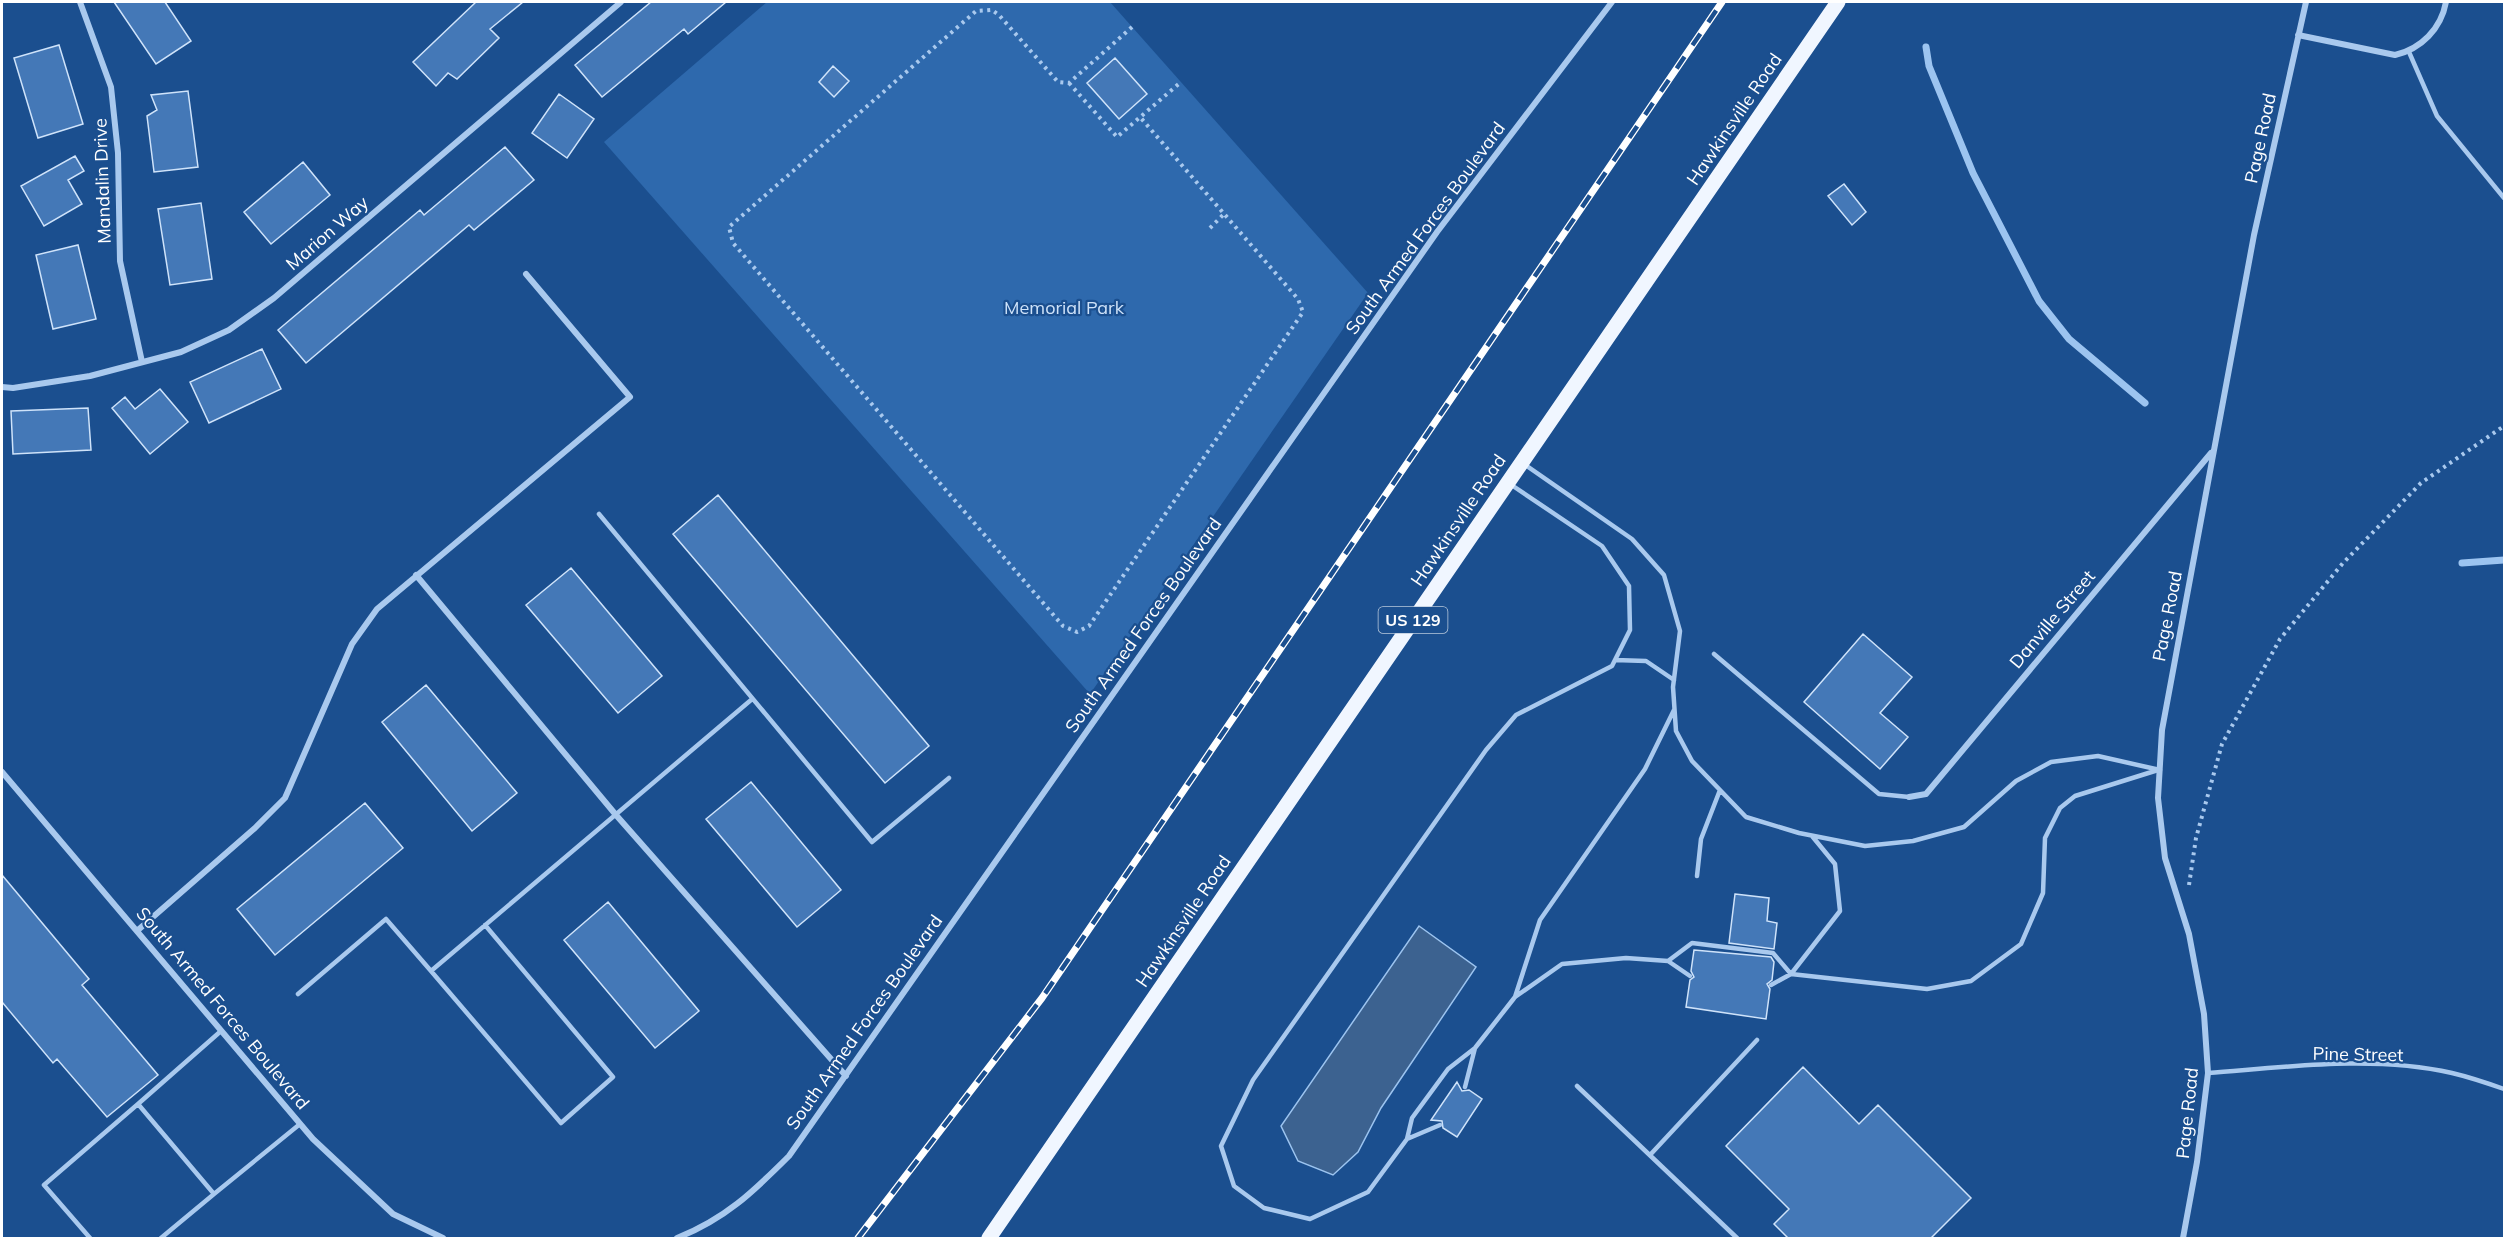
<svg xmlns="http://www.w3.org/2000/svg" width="2506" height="1240" font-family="Mulish,sans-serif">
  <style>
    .green { fill: #2e69ad }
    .water { fill: #3c6290; stroke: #9cc4f0; stroke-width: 1.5 }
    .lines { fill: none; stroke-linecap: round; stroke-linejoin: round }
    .stream { stroke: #9cc4f0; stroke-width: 7 }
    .building { fill: #4478b7; stroke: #cfe3fa; stroke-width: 1.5 }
    .path { stroke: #a9c9ee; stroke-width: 4; stroke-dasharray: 3 4.5; stroke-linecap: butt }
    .service { stroke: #a9c9ee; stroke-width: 4.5 }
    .minor { stroke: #a9c9ee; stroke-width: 6 }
    .primary { stroke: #f0f6ff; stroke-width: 15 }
    .rail-casing { stroke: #fff; stroke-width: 7 }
    .rail { stroke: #1b4f8f; stroke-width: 4.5; stroke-dasharray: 14; stroke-linecap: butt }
    .labels { text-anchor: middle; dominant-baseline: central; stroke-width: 4.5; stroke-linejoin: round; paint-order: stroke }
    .shield { fill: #1b4f8f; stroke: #bbcadd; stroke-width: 1.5 }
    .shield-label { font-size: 16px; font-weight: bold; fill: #fff }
    .street-label { font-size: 18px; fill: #fff; stroke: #1b4f8f }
    .park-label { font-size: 18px; fill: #cfe3fa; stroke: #1b4f8f }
  </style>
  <rect width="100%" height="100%" fill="#1b4f8f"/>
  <path class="green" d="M767,2H1110L1368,293L1090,694L604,142Z"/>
  <path class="water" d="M1419,926L1476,967L1381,1108L1358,1152L1333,1175L1298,1161L1281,1126Z"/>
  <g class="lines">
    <path class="stream" d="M1926,47L1929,66L1973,173L2039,301L2069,339L2145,403
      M2462,563L2504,560"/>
  </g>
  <path class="building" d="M114,2H165L191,41L156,64Z
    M476,2H523L490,29L499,38L457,79L448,73L436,86L413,62Z
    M651,2H726L688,34L684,29L602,97L575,65Z
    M59,45L83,124L38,138L14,58Z
    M1115,58L1147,94L1119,119L1087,83Z
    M833,66L849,81L834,97L819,82Z
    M188,91L198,167L154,172L147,116L157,110L151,95Z
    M559,94L594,119L567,158L532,133Z
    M505,147L534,180L474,230L469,225L306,363L278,330L420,210L424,215Z
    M75,156L84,171L68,180L82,204L44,226L21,186Z
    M303,162L330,195L271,244L244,212Z
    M1844,184L1866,212L1852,225L1828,196Z
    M201,203L212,279L170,285L158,209Z
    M78,245L96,319L53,329L36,255Z
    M262,349L281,389L209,423L190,382Z
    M160,389L188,422L150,454L112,408L125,397L135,409Z
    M88,408L91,450L13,454L11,411Z
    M718,495L929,746L885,783L673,534Z
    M571,568L662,676L618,713L526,605Z
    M1863,634L1912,677L1880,713L1908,737L1880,769L1804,702Z
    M426,685L517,793L472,831L382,722Z
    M751,782L841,890L797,927L706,819Z
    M365,803L403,848L275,955L237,909Z
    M2,875L89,979L82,985L158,1075L107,1117L57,1059L53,1063L2,1002Z
    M1735,894L1769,898L1767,921L1777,923L1774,949L1729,943Z
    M608,902L699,1011L655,1048L564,940Z
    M1694,950L1771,957L1774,962L1772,980L1767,984L1770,989L1766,1019L1686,1007L1690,980L1694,977L1691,971Z
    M1803,1067L1859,1124L1878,1105L1971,1198L1930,1239H1789L1774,1224L1789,1209L1726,1146Z
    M1457,1082L1462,1091L1469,1090L1482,1099L1457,1137L1443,1128L1442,1121L1431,1120Z"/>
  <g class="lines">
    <path class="path" d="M1132,27L1069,83L1058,82L999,15L992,10L976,11L729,227L733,243L1063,626L1077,632L1089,626L1303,312L1298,299L1140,117
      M1069,83L1117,137L1181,82
      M1210,228L1224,214
      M2189,885L2196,838L2222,744L2280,639L2343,563L2421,483L2504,426"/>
    <path class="service" d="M2409,52L2437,116L2504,198
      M1524,464L1632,539L1664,575L1680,631L1673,687L1676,731L1692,761L1746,817L1799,833L1865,846L1913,841L1964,827L2016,781L2051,762L2098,756L2160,770
      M1510,484L1602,546L1629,586L1630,630L1612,666L1516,715L1486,750L1253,1080L1221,1146L1234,1186L1264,1208L1310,1219L1368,1192L1407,1139L1412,1118L1448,1069L1475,1048L1515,997L1562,964L1626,958L1668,961L1690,976
      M599,514L872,842L949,778
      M1714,654L1879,794L1909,797
      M1615,660L1646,661L1674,680
      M1697,876L1701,839L1720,790
      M1668,961L1692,943L1773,953L1791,974L1840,911L1835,864L1812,836
      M431,971L561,1123L613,1077L485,925
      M1771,985L1791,974L1927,989L1971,981L2021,944L2043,893L2045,838L2060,808L2075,796L2158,770
      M298,994L386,919L431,971L751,700
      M1515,997L1540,920L1645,769L1674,710
      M221,1031L138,1104L214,1194L300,1124
      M2208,1073C2287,1067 2373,1055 2452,1073C2469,1077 2487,1083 2504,1089
      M1577,1086L1737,1238
      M1465,1087L1475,1048
      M1407,1139L1440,1125
      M1650,1155L1757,1040
      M90,1238L44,1185L138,1104
      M161,1238L214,1194"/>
    <path class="minor" d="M80,2L111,87L118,153L120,261L142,362
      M2298,35L2395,55C2421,49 2441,29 2446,2
      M2,387L13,388L90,376L181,352L229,330L274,298L621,2
      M416,575L616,815L846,1076
      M2,772L313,1139L393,1214L443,1238
      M1909,797L1926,794L2211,453
      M138,930L255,828L285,798L352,644L377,609L630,397L526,274
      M677,1238C725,1219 753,1192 789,1156L1437,232L1612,2
      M2183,1238L2197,1162L2208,1073L2204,1014L2189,934L2165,858L2158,798L2162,730L2254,235L2306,2"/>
    <path class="primary" d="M989,1238L1838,2"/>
    <defs>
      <path id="rail" d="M858,1238L1042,998L1722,2"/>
    </defs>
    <use href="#rail" class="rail-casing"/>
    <use href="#rail" class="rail"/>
  </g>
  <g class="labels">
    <rect class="shield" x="1378.5" y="607" width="69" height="26" rx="4.5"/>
    <g class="shield-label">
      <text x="1413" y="620">US 129</text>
    </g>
    <g class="street-label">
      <text transform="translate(1734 119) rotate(-56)">Hawkinsville Road</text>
      <text transform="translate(2260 138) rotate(-78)">Page Road</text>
      <text transform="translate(102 181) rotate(-92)">Mandalin Drive</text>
      <text transform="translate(1425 228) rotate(-54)">South Armed Forces Boulevard</text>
      <text transform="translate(327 233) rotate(-41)">Marion Way</text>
      <text transform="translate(1458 520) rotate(-56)">Hawkinsville Road</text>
      <text transform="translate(2167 616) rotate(-79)">Page Road</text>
      <text transform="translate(2052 619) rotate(-50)">Danville Street</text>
      <text transform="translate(1143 625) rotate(-55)">South Armed Forces Boulevard</text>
      <text transform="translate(1183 921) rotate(-56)">Hawkinsville Road</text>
      <text transform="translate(223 1008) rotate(50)">South Armed Forces Boulevard</text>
      <text transform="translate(864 1022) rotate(-55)">South Armed Forces Boulevard</text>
      <text transform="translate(2358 1054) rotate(1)">Pine Street</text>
      <text transform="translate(2187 1113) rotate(-84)">Page Road</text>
    </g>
    <g class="park-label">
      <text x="1064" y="307">Memorial Park</text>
    </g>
  </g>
  <rect width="2506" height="1240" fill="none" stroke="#ffffff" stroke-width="6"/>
</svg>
